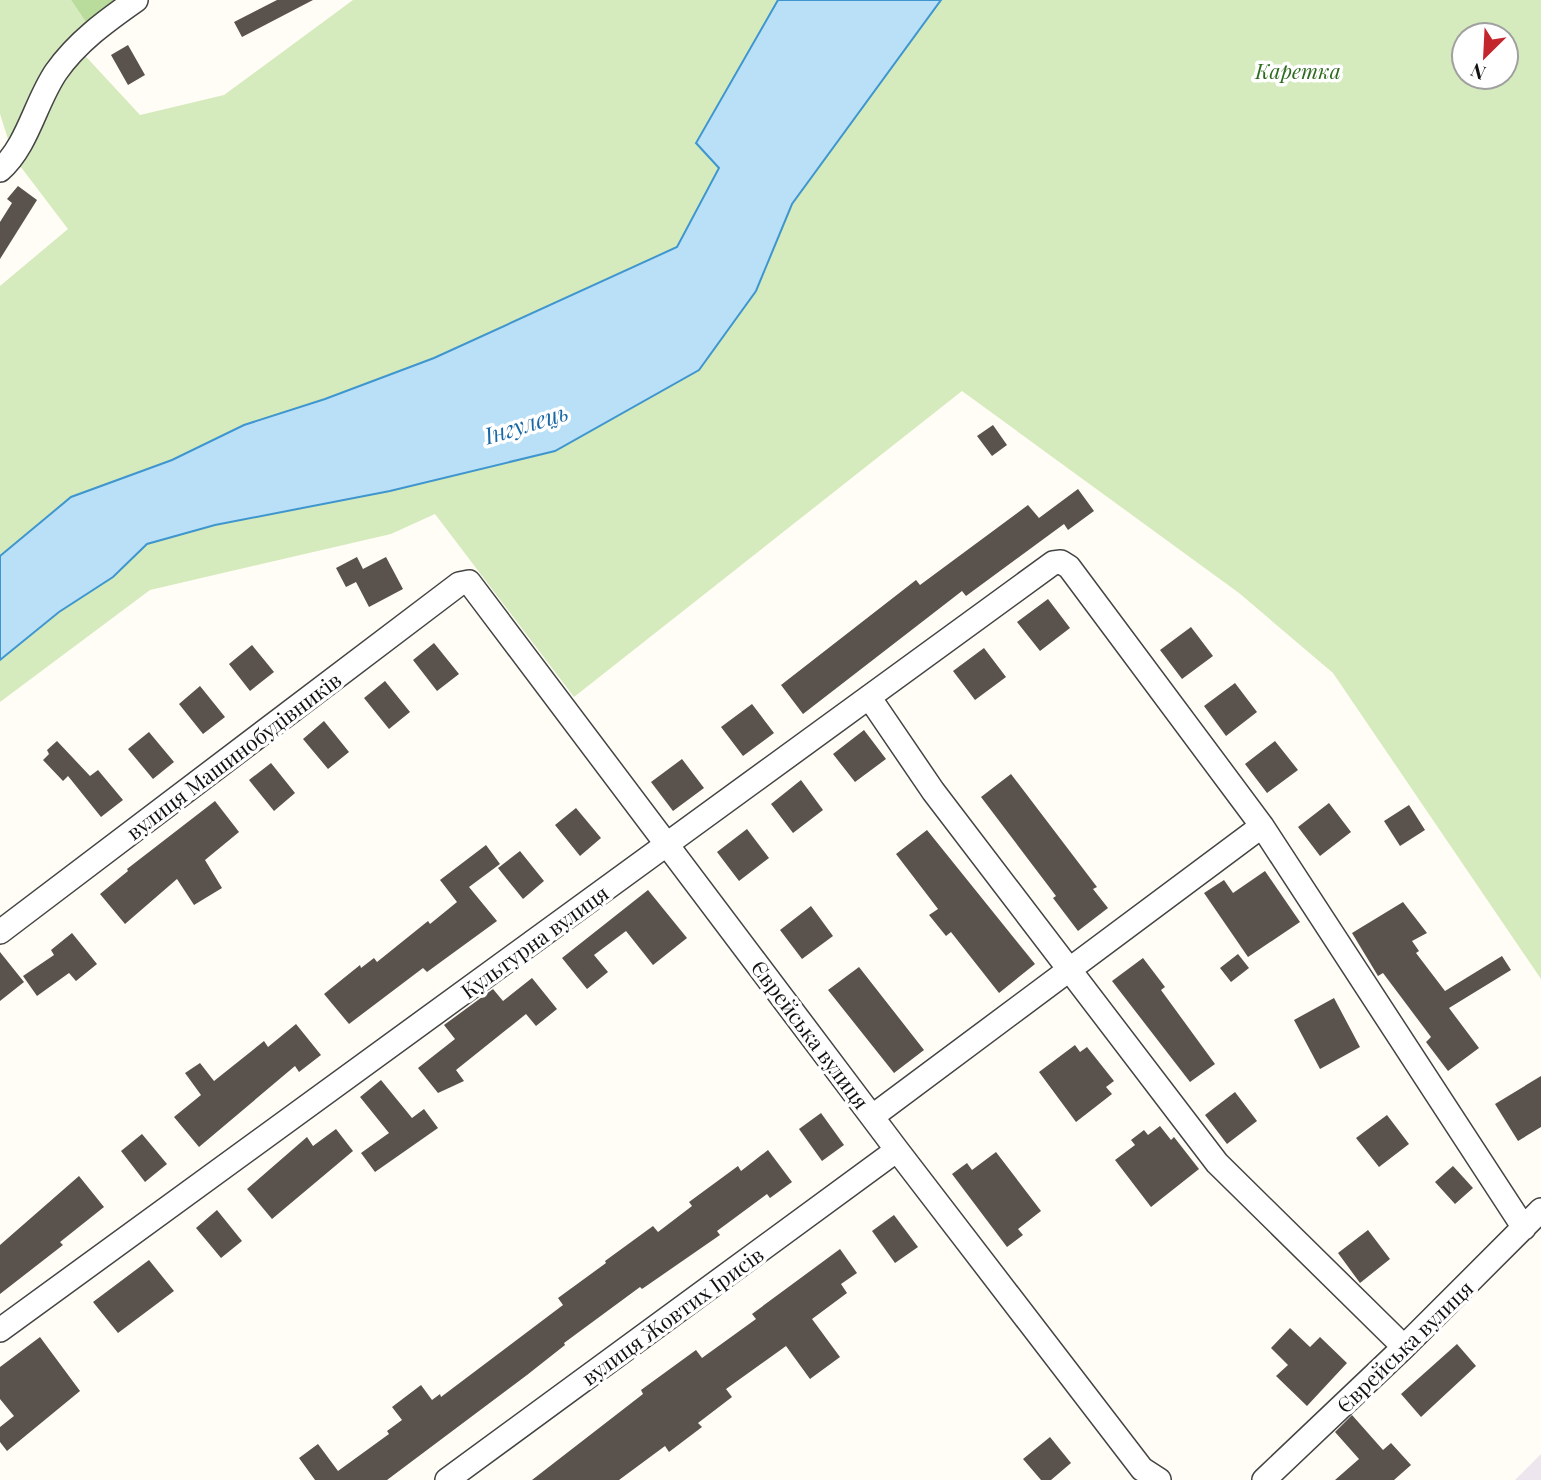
<svg xmlns="http://www.w3.org/2000/svg" width="1541" height="1480" font-family="'Playfair Display',serif">
  <style>
    .industrial { fill: #eee6ef }
    .green { fill: #d5ebbd; fill-rule: evenodd }
    .forest { fill: #b9dc9c }
    .water { fill: #b9e0f7; stroke: #3f96cf; stroke-width: 2 }
    .building { fill: #5a524d }
    .lines { fill: none; stroke-linecap: round; stroke-linejoin: round }
    .minor-casing { stroke: #444; stroke-width: 26 }
    .minor { stroke: #fff; stroke-width: 23 }
    .labels { text-anchor: middle; dominant-baseline: central; stroke-width: 7; stroke-linejoin: round; paint-order: stroke }
    .park-label { font-size: 21px; font-style: italic; fill: #2f6b1f; stroke: #fff }
    .street-label { font-size: 21px; fill: #111; stroke: #fff }
    .water-label { font-size: 23px; font-style: italic; fill: #1768a6; stroke: #fff }
  </style>
  <rect width="100%" height="100%" fill="#fffdf5"/>
  <path class="industrial" d="M1541,1454V1480H1515Z"/>
  <path class="green" d="M0,0H71L92,31L78,48L140,115L224,95L353,0H778L696,142L719,168L677,247L434,358L325,399L244,425L172,460L0,556V286L68,229L14,158L0,114Z
    M941,0H1541V979L1333,673L1239,593L962,391L574,697L435,514L391,534L150,590L0,702V661L65,608L113,577L147,544L215,525L390,491L555,451L756,291L792,204ZM1464,35H1506V77H1464Z"/>
  <path class="forest" d="M71,0H136L92,31Z"/>
  <path class="water" d="M778,0H941L792,204L756,291L699,370L555,451L390,491L215,525L147,544L113,577L59,612L0,660V556L71,497L172,460L244,425L325,399L434,358L677,247L719,168L696,143Z"/>
  <path class="building" d="M277,0H313L242,37L234,22Z
    M128,45L145,75L128,85L111,55Z
    M18,186L37,200L0,259V222L12,203L7,199Z
    M993,425L1007,445L992,456L977,436Z
    M1078,489L1094,511L1068,530L1064,524L966,596L962,591L803,714L781,685L916,580L920,585L1028,505L1039,518Z
    M357,557L363,569L386,557L403,589L369,607L356,582L346,587L336,568Z
    M1048,599L1070,628L1040,651L1017,622Z
    M1191,627L1213,656L1182,679L1160,650Z
    M434,643L459,674L437,691L413,660Z
    M252,645L274,672L250,691L229,664Z
    M984,648L1006,677L975,700L953,671Z
    M385,681L410,712L389,729L364,698Z
    M1235,683L1257,712L1226,736L1204,706Z
    M200,686L225,717L203,734L179,704Z
    M752,704L774,733L743,756L721,727Z
    M324,721L349,752L328,769L303,739Z
    M864,730L886,759L855,782L833,754Z
    M149,732L174,762L153,779L128,749Z
    M57,741L90,776L98,770L123,800L101,817L68,776L63,781L43,760L49,754L47,750Z
    M1275,741L1298,770L1267,793L1245,764Z
    M682,759L704,788L673,811L651,782Z
    M271,763L295,793L274,811L249,780Z
    M1011,774L1097,887L1093,889L1108,908L1078,931L1053,898L1056,896L981,797Z
    M801,780L823,810L793,833L771,804Z
    M215,801L239,832L205,860L222,888L194,905L177,879L125,924L100,894L128,871L127,869Z
    M1329,803L1351,832L1320,856L1298,827Z
    M1409,805L1425,830L1400,846L1384,821Z
    M576,808L601,838L580,856L555,825Z
    M747,829L769,858L739,881L717,852Z
    M927,830L1035,964L999,993L951,932L946,936L929,915L938,909L896,854Z
    M486,845L500,864L469,887L497,921L427,972L423,968L349,1024L324,994L360,965L361,968L374,958L377,962L428,921L430,924L457,902L440,880Z
    M520,851L544,881L523,899L498,868Z
    M1265,871L1300,922L1248,957L1204,893L1224,880L1233,893Z
    M648,890L687,938L653,965L626,931L594,955L608,972L587,989L562,958Z
    M1403,902L1427,933L1412,941L1419,951L1416,953L1445,991L1502,956L1511,970L1449,1008L1479,1048L1448,1071L1426,1042L1431,1037L1383,973L1378,976L1352,933Z
    M811,906L833,936L802,959L780,930Z
    M72,933L97,964L76,981L69,973L37,996L23,976L54,955L51,950Z
    M0,952L24,982L0,1001Z
    M1238,954L1249,968L1231,982L1220,968Z
    M1143,958L1165,987L1161,990L1215,1064L1190,1082L1112,981Z
    M859,967L924,1050L894,1073L828,990Z
    M532,978L557,1009L536,1026L526,1014L456,1070L464,1081L438,1093L418,1068L455,1039L444,1025L493,989L503,1001Z
    M1334,998L1360,1047L1320,1069L1294,1020Z
    M296,1024L321,1055L299,1072L295,1066L199,1147L174,1117L201,1095L185,1073L200,1063L214,1081L264,1041L268,1047Z
    M1075,1045L1080,1052L1087,1047L1114,1081L1106,1087L1112,1094L1076,1122L1039,1072Z
    M1541,1076V1127L1518,1141L1495,1104Z
    M381,1080L412,1118L424,1109L438,1128L375,1172L361,1153L389,1133L360,1097Z
    M1235,1092L1257,1121L1227,1144L1205,1115Z
    M821,1113L844,1145L822,1161L799,1129Z
    M1387,1115L1409,1144L1379,1167L1356,1138Z
    M1160,1126L1171,1140L1174,1137L1199,1169L1151,1207L1115,1160L1135,1145L1131,1140L1144,1130L1148,1135Z
    M336,1129L353,1151L272,1219L247,1189L307,1137L313,1146Z
    M142,1134L167,1164L145,1182L121,1151Z
    M768,1150L792,1182L770,1198L767,1194L717,1231L720,1235L642,1289L640,1287L564,1343L565,1345L527,1375L387,1480H315L299,1458L318,1444L338,1471L389,1434L387,1431L402,1420L392,1407L421,1385L432,1400L440,1394L441,1397L563,1305L558,1298L606,1263L605,1261L653,1226L658,1232L692,1206L689,1202L738,1166L741,1171Z
    M996,1152L1041,1211L1018,1229L1023,1235L1007,1247L952,1174L967,1163L972,1170Z
    M1453,1166L1473,1188L1455,1204L1435,1182Z
    M79,1176L104,1207L60,1242L63,1245L0,1294V1245Z
    M217,1210L242,1241L221,1258L196,1228Z
    M894,1215L918,1247L895,1263L872,1231Z
    M1368,1230L1390,1259L1360,1283L1338,1253Z
    M840,1249L857,1273L841,1284L847,1293L812,1319L840,1357L810,1379L786,1346L726,1389L732,1397L698,1423L702,1427L669,1452L665,1446L619,1480H532L643,1394L641,1390L696,1350L702,1358L756,1319L752,1314Z
    M149,1260L174,1291L118,1333L93,1302Z
    M1290,1328L1310,1347L1320,1337L1347,1363L1307,1406L1276,1376L1288,1365L1271,1348Z
    M40,1337L80,1391L7,1451L0,1442V1427L14,1416L0,1399V1367Z
    M1457,1344L1476,1366L1421,1417L1401,1394Z
    M1352,1415L1383,1450L1391,1443L1411,1465L1394,1480H1335L1359,1459L1335,1432Z
    M1050,1437L1071,1463L1051,1480H1041L1023,1459Z"/>
  <g class="lines">
    <defs>
      <path id="minor" d="M0,170C28,145 35,103 56,72C77,42 106,21 136,0
        M869,697L933,791L1217,1163L1404,1347
        M0,932L459,584L469,582L897,1150L1142,1469L1159,1480
        M873,1116L1262,826
        M0,1330L1053,563L1061,562L1069,567L1262,826L1524,1228
        M447,1480L897,1150
        M1264,1480L1404,1347L1541,1210"/>
    </defs>
    <use href="#minor" class="minor-casing"/>
    <use href="#minor" class="minor"/>
  </g>
  <g class="labels">
    <g class="park-label">
      <text x="1298" y="70">Каретка</text>
    </g>
    <g class="street-label">
      <text transform="translate(233 755) rotate(-37)">вулиця Машинобудівників</text>
      <text transform="translate(534 941) rotate(-36)">Культурна вулиця</text>
      <text transform="translate(811 1034) rotate(53)">Єврейська вулиця</text>
      <text transform="translate(672 1315) rotate(-36)">вулиця Жовтих Ірисів</text>
      <text transform="translate(1404 1346) rotate(-44)">Єврейська вулиця</text>
    </g>
    <g class="water-label">
      <text transform="translate(526 423) rotate(-17)">Інгулець</text>
    </g>
  </g>
  <g transform="translate(1485 56) rotate(204)"><circle r="33" fill="#ffffff" stroke="#a0a0a0" stroke-width="2"/>
  <path d="M0-5L12 26L0 18L-12 26Z" fill="#c4262e"/>
  <text y="-10" font-size="19" font-weight="bold" text-anchor="middle" fill="#111111">N</text>
  </g>
</svg>
